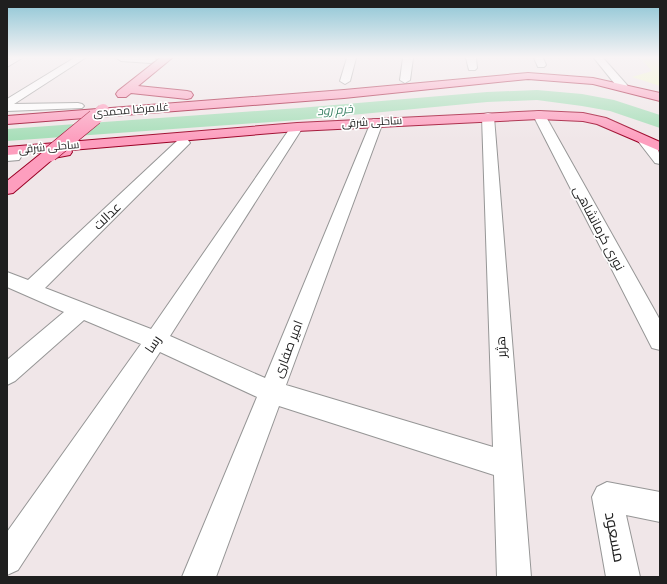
<svg xmlns="http://www.w3.org/2000/svg" width="667" height="584" font-family="Karla,Cairo,sans-serif">
  <style>
    .park { fill: #f1fac3 }
    .lines { fill: none; stroke-linecap: round; stroke-linejoin: round }
    .river { fill: #a6deb8; fill-rule: evenodd }
    .minor-casing { stroke: #969696; stroke-width: 2 }
    .major-casing { stroke: #9b0025; stroke-width: 2 }
    .minor { fill: #fff; fill-rule: evenodd }
    .major { fill: #fd9ebe; fill-rule: evenodd }
    .major-bridge-far1-casing { stroke: #9b0025; stroke-width: 12; stroke-linecap: butt }
    .major-bridge-casing { stroke: #9b0025; stroke-width: 16; stroke-linecap: butt }
    .major-bridge-far1 { stroke: #fd9ebe; stroke-width: 12 }
    .major-bridge { stroke: #fd9ebe; stroke-width: 15 }
    .labels { text-anchor: middle; dominant-baseline: central; stroke-width: 3.5; stroke-linejoin: round; paint-order: stroke }
    .far-street-label { font-size: 11px; fill: #1f1f1f; stroke: #fff }
    .far-water-label { font-size: 12px; font-style: italic; fill: #398164; stroke: #fff }
    .street-label { font-size: 13px; fill: #1f1f1f; stroke: #fff }
    .near-street-label { font-size: 16px; fill: #1f1f1f; stroke: #fff }
  </style>
  <rect width="100%" height="100%" fill="#f0e6e8"/>
  <path class="park" d="M640,58H660V86L632,77L652,71Z"/>
  <g class="lines">
    <path class="river" d="M537,90L582,94L614,100L660,115V128L610,111L582,106L537,100L487,102L299,120L7,141V129L299,108L487,92Z"/>
    <defs>
      <path id="minor" d="M10,58H22L7,67V60Z
        M74,58H85L14,104L78,103L82,104L84,106L82,108L7,111V99Z
        M117,58H155L156,60L151,63L121,61Z
        M347,58H356L350,81L345,84L340,81Z
        M403,58H413L410,80L405,83L400,80Z
        M466,58H476L477,68L475,70H469Z
        M534,58H543L546,65L544,67H538Z
        M594,58H603L627,85L628,87L627,89H619Z
        M539,111L543,112L545,115L660,320V350L652,348L533,115L535,112Z
        M488,113L492,114L494,117L531,577H497L494,475L279,406L216,577H182L257,397L160,352L18,570L7,575V532L141,344L84,320L15,381L7,385V360L64,312L7,287V272L28,280L178,140H188L190,143L45,288L151,329L293,124H301L303,127L170,336L265,378L371,122L373,119H381L383,122L286,385L493,447L482,117L484,114Z
        M645,137C658,140 660,153 660,164L655,163L638,141L640,138Z
        M7,153L19,154L21,157L19,160L7,161Z
        M607,482L660,492V522L626,515L640,577H606L592,497L597,487Z"/>
      <path id="major" d="M160,58H172L138,86L187,91L191,92L193,95L191,98L187,99L131,93L126,97H118L116,94L118,91Z
        M528,73L593,78L660,93V101L593,84L528,79L344,98L7,124V116L344,90Z
        M539,111L583,113L606,118L660,142V151L597,124L583,121L539,119L297,131L71,150L72,152L70,155L54,158L13,193L7,194V181L43,152L7,155V147L297,123Z"/>
    </defs>
    <use href="#minor" class="minor-casing"/>
    <use href="#major" class="major-casing"/>
    <use href="#minor" class="minor"/>
    <use href="#major" class="major"/>
    <defs>
      <path id="major-bridge-far1" d="M94,118L103,110"/>
      <path id="major-bridge" d="M50,154L95,117"/>
    </defs>
    <use href="#major-bridge-far1" class="major-bridge-far1-casing"/>
    <use href="#major-bridge" class="major-bridge-casing"/>
    <use href="#major-bridge-far1" class="major-bridge-far1"/>
    <use href="#major-bridge" class="major-bridge"/>
  </g>
  <linearGradient id="sky" x2="0" y2="1"><stop stop-color="#8dc5d5"/><stop offset="0.41" stop-color="#f8f4f5"/><stop offset="1" stop-color="#f8f4f5" stop-opacity="0"/></linearGradient>
  <rect width="667" height="140" fill="url(#sky)"/>
  <g class="labels">
    <g class="far-street-label">
      <text transform="translate(131 110) rotate(-5)">غلامرضا محمدی</text>
      <text transform="translate(372 122) rotate(-3)">ساحلی شرقی</text>
      <text transform="translate(49 147) rotate(-5)">ساحلی شرقی</text>
    </g>
    <g class="far-water-label">
      <text transform="translate(335 110) rotate(-4)">خرم رود</text>
    </g>
    <g class="street-label">
      <text transform="translate(107 216) rotate(-44)">عدالت</text>
      <text transform="translate(599 228) rotate(62)">نوری کرمانشاهی</text>
      <text transform="translate(153 344) rotate(-56)">رسا</text>
      <text transform="translate(501 347) rotate(-93)">هژبر</text>
      <text transform="translate(288 349) rotate(-69)">امیر صفاری</text>
    </g>
    <g class="near-street-label">
      <text transform="translate(615 537) rotate(79)">مسعود</text>
    </g>
  </g>
  <rect width="667" height="584" fill="none" stroke="#1f1f1f" stroke-width="16"/>
</svg>
